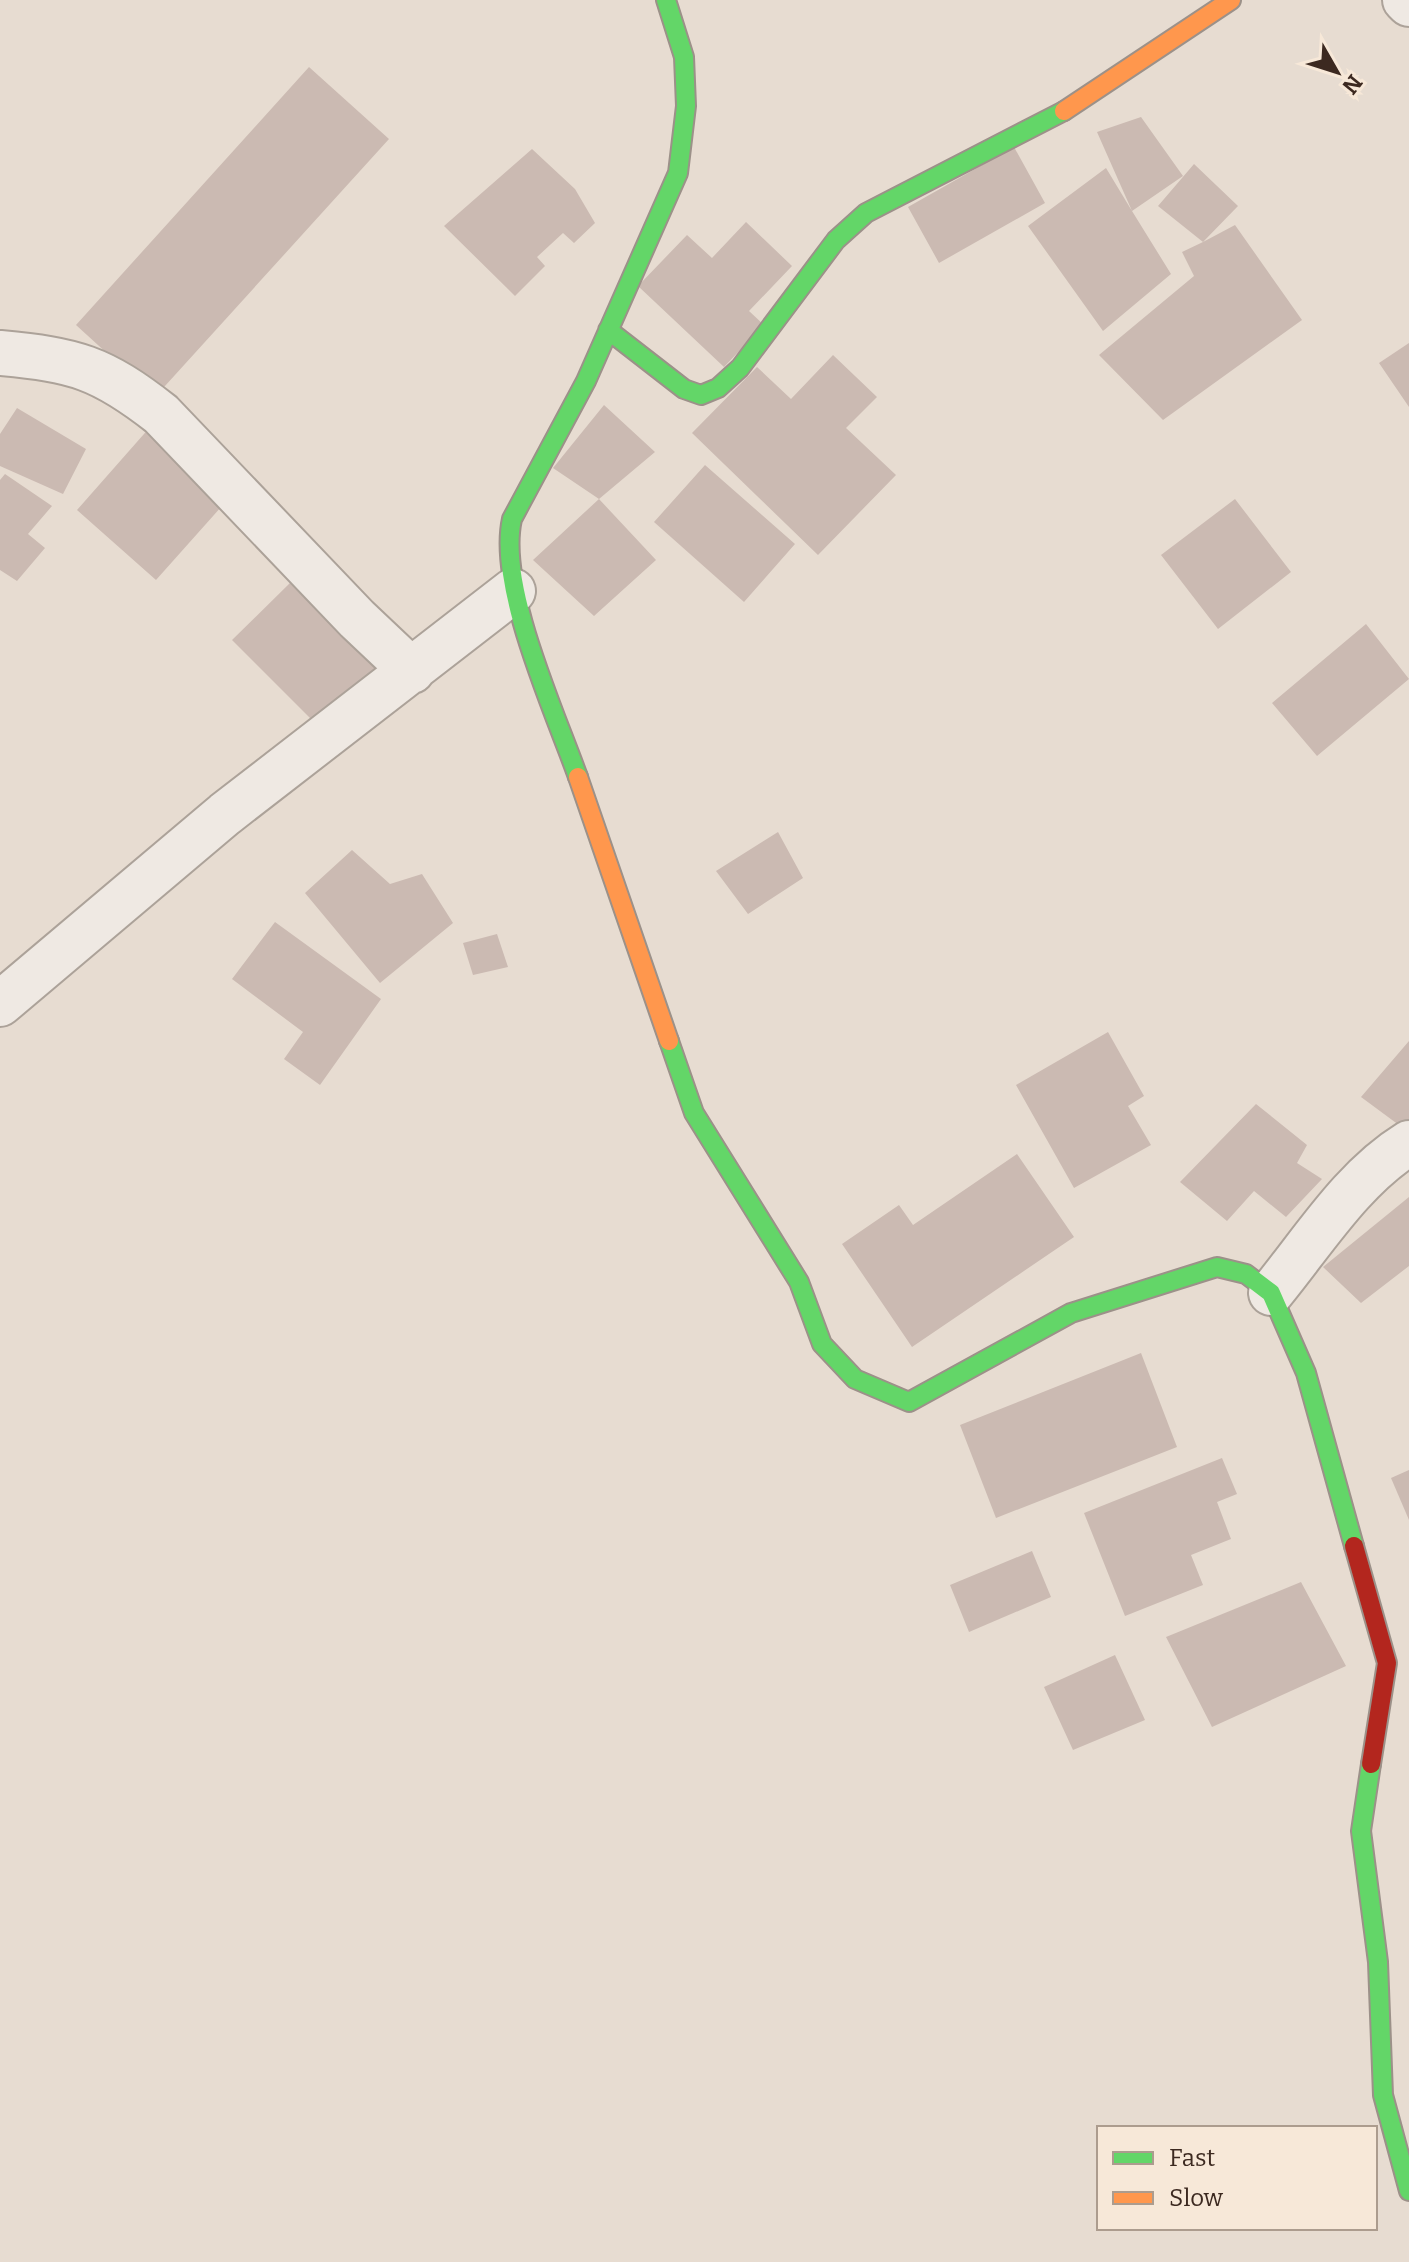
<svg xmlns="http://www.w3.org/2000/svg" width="1409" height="2262" font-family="Bitter,serif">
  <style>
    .building { fill: #cbbab2 }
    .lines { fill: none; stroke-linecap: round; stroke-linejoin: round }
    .street-casing { stroke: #aca299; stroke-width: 48 }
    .fast-casing { stroke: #9c9189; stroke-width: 22 }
    .slow-casing { stroke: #9c9189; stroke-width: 22 }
    .jam-casing { stroke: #9c9189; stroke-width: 22 }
    .street { stroke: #efe9e3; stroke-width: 44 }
    .fast { stroke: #63d668; stroke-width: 18 }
    .slow { stroke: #ff974d; stroke-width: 18 }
    .jam { stroke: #b3261e; stroke-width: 18 }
  </style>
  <rect width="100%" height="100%" fill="#e7dcd1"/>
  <path class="building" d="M309,67L389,139L155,397L76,325Z
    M1141,117L1183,176L1132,211L1171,274L1103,331L1028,226L1106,168L1132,211L1097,132Z
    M1014,147L1045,203L939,263L908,207Z
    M532,149L575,189L595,223L574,243L563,233L537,257L545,266L515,296L444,226Z
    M1194,164L1238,206L1203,242L1235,225L1302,320L1163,420L1099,355L1194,276L1182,252L1203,242L1158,206Z
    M746,222L792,266L749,311L764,325L724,367L638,286L687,235L712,258Z
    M1409,343V407L1379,363Z
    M833,355L877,397L846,428L896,475L818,555L692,433L757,367L791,399Z
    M604,405L655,452L599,499L553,468Z
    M17,408L86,449L63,494L0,466V434Z
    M151,426L230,497L156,580L77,510Z
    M705,465L795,544L744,602L654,522Z
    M5,474L52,506L28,534L45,548L17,581L0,570V480Z
    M599,499L656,560L594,616L533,560Z
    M1235,499L1291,572L1218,629L1161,555Z
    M290,583L375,668L317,725L232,640Z
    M1366,624L1409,679L1317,756L1272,703Z
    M778,832L803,878L748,914L716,871Z
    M352,850L390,884L422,874L453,923L380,983L305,893Z
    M275,922L381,999L320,1085L284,1059L303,1032L232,979Z
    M497,934L508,967L473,975L463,943Z
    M1108,1032L1144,1096L1128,1106L1151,1145L1074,1188L1016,1085Z
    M1409,1041V1129L1407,1131L1361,1097Z
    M1256,1104L1307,1145L1297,1163L1322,1179L1286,1217L1254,1191L1227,1221L1180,1182Z
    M1017,1154L1074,1237L912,1347L842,1244L899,1205L913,1225Z
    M1409,1197V1266L1361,1303L1323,1267Z
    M1141,1353L1177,1447L996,1518L960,1425Z
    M1222,1458L1237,1494L1217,1502L1231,1539L1191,1555L1203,1585L1125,1616L1084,1513Z
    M1409,1470V1520L1391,1478Z
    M1032,1551L1051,1597L969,1632L950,1585Z
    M1301,1582L1346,1666L1212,1727L1166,1637Z
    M1115,1655L1145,1720L1073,1750L1044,1687Z"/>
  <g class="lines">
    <defs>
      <path id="street" d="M1405,0L1409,4
        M0,353C75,360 101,367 161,414L357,619L412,671
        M0,1004L225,814L513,591
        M1271,1293C1313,1242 1352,1178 1409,1143"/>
      <path id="fast" d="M608,330L684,389L701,395L718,388L740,368L836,240L866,213L1064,111
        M578,777C554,710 497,586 512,519L586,381L678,173L686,106L684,57L666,0
        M669,1041L694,1113L799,1282L822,1344L855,1379L909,1402L1071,1313L1217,1267L1246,1274L1271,1293L1306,1373L1354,1546
        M1371,1764L1361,1831L1378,1962L1383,2095L1409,2191"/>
      <path id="slow" d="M1064,111L1231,0
        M578,777L669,1041"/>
      <path id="jam" d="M1354,1546L1387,1663L1371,1764"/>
    </defs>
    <use href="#street" class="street-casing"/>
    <use href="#fast" class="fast-casing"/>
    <use href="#slow" class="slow-casing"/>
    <use href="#jam" class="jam-casing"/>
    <use href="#street" class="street"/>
    <use href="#fast" class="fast"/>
    <use href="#slow" class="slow"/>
    <use href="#jam" class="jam"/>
  </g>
  <rect x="1097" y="2126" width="280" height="104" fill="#f7e8d8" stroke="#ac9c8e" stroke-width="2"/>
  <rect x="1113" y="2152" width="40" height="12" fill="#63d668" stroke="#ac9c8e" stroke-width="2"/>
  <text x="1169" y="2166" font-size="24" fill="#3c2920">Fast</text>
  <rect x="1113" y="2192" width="40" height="12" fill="#ff974d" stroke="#ac9c8e" stroke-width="2"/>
  <text x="1169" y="2206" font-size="24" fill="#3c2920">Slow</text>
  <g transform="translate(1337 72) rotate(129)" stroke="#f7e8d8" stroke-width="6" paint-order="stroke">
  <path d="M0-6L14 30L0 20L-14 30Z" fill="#3c2920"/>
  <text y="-12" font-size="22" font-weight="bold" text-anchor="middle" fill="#3c2920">N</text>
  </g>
</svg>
